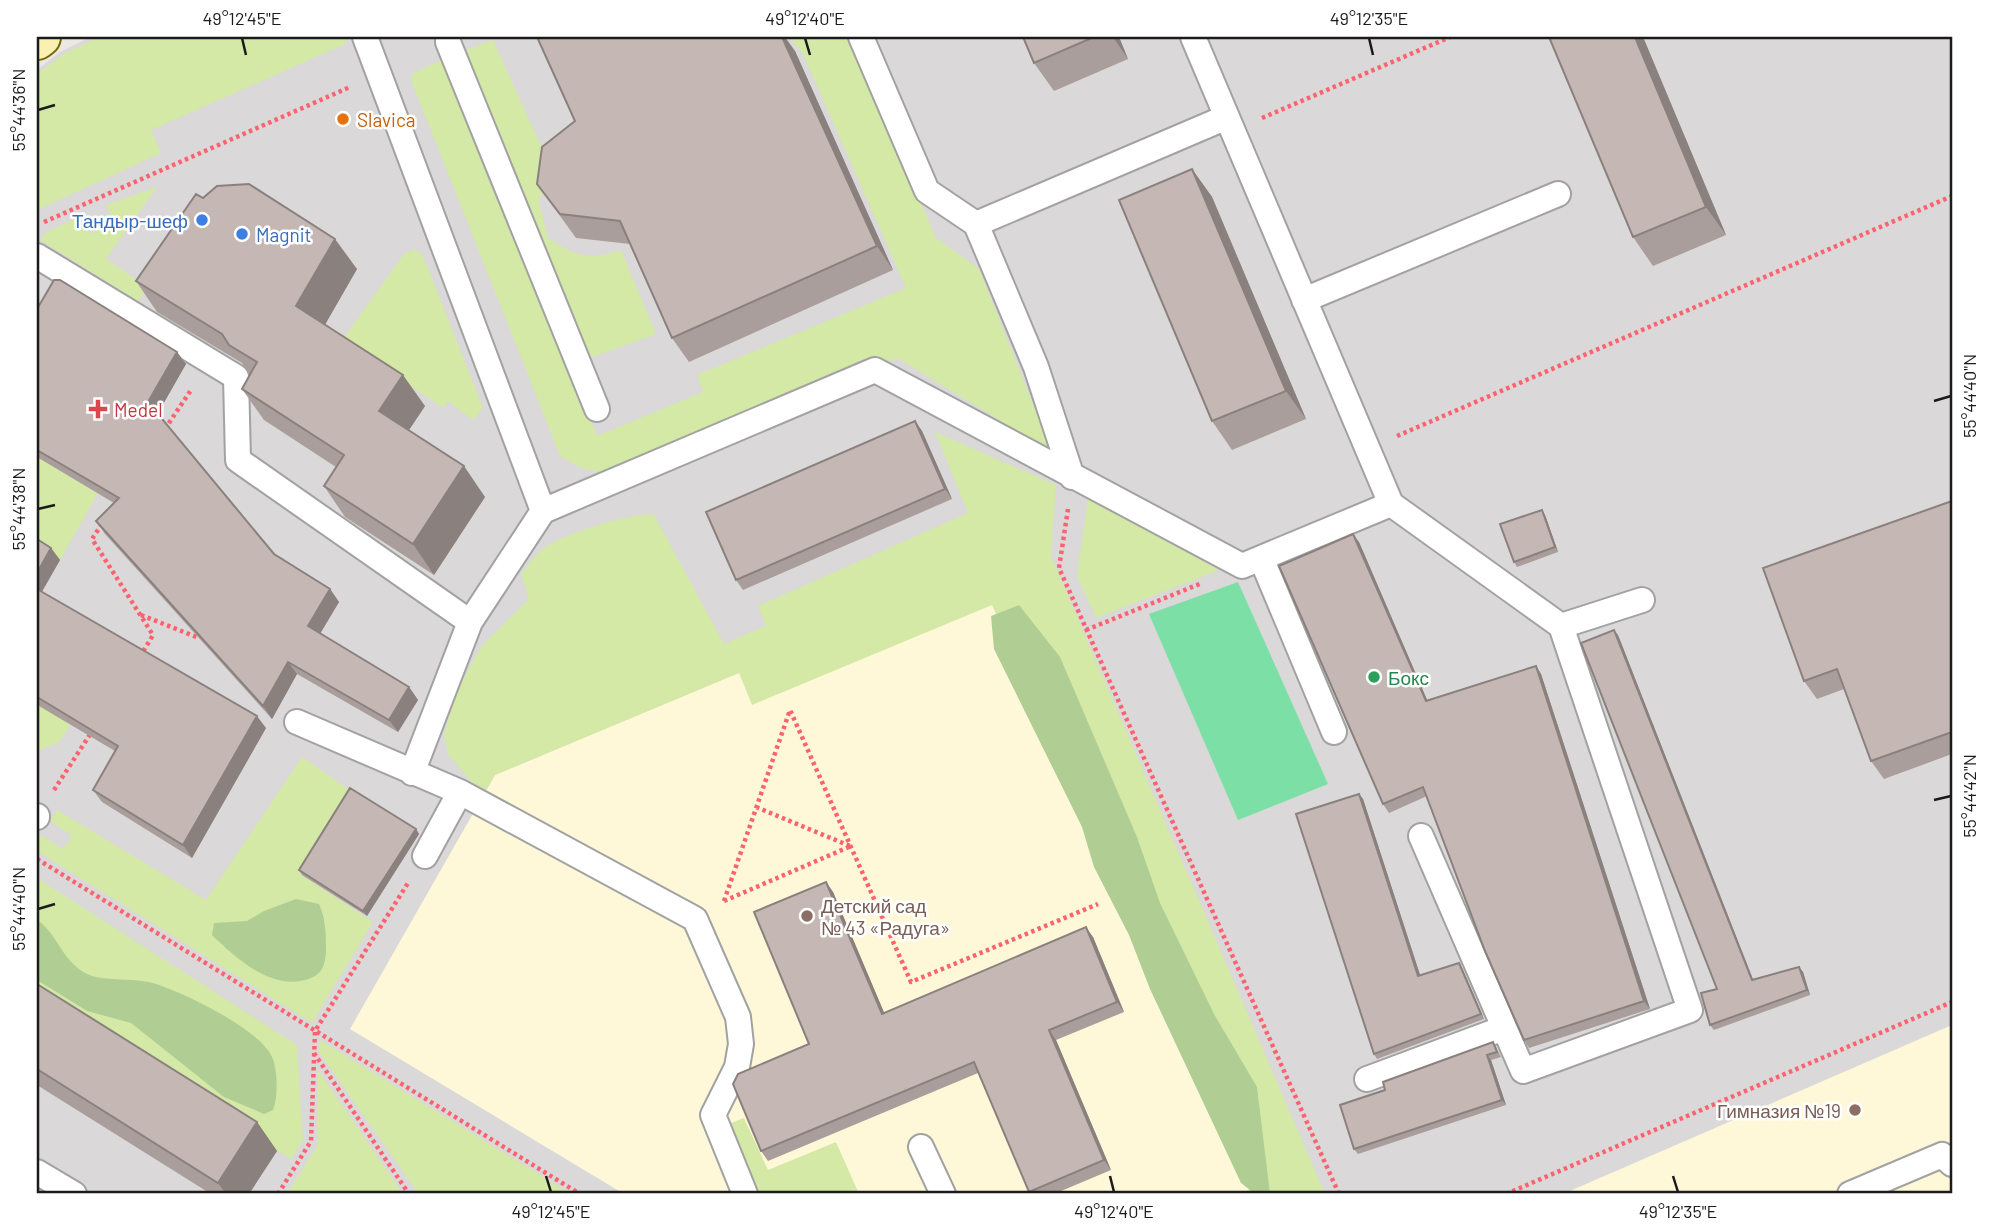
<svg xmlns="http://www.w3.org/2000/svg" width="1989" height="1231" font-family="Barlow,sans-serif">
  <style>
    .residential { fill: #dad8d9 }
    .education { fill: #fff8d8 }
    .grass { fill: #d3e9a5 }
    .forest { fill: #b0ce94 }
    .pitch { fill: #7cdfa6 }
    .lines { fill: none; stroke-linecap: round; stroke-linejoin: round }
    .service-casing { stroke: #a2a2a2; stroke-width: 28 }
    .secondary-casing { stroke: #726903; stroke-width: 42 }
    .path { stroke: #fc636f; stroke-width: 4.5; stroke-dasharray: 3.5 3.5; stroke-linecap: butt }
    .service { stroke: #fff; stroke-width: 24 }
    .secondary { stroke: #faf0b2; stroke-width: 38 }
    .wall { fill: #a99e9b }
    .shaded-wall { fill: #8a817e }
    .building { fill: #c5b8b4; stroke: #8a817e; stroke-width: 2 }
    .ticks { fill: none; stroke: #1b1b1b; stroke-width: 2.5 }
    .food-dot { fill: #e8710a; stroke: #fff; stroke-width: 2.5 }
    .shop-dot { fill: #3f7fe0; stroke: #fff; stroke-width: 2.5 }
    .health-dot { fill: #e0444e; stroke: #fff; stroke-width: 2.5 }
    .leisure-dot { fill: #2e9e5b; stroke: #fff; stroke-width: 2.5 }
    .education-dot { fill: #8d6e63; stroke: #fff; stroke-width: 2.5 }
    .labels { text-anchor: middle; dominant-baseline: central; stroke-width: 5; stroke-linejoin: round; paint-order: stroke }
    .food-label { font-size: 19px; fill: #c56008; stroke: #fff; text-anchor: start }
    .shop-label { font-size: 19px; fill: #366cbe; stroke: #fff; text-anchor: end }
    .health-label { font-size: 19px; fill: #be3a42; stroke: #fff; text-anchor: start }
    .leisure-label { font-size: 19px; fill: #27864d; stroke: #fff; text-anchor: start }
    .education-label { font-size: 19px; fill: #785e54; stroke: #fff; text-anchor: start }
    .neatline { fill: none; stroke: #1b1b1b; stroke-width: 2.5 }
    .ticks-label { font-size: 18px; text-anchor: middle; fill: #1b1b1b }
  </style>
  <rect width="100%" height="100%" fill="#ede7e1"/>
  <path class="residential" d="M90,37H1952V1194H37V70L60,52Z"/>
  <path class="education" d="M1036,548L1324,1194H624L350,1029L495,775Z
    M1952,1025V1194H1563Z"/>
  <path class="grass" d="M100,37H351L343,45L151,130L161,153L37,210V74L65,53Z
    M789,37H849L936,238L979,269L1052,452L899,359L868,364L613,474L581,468L560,456L411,80L413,73L442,60L597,436L703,392L697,375L906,288L803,54Z
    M493,40L550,166L539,202L548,238C576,256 588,261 621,250L656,334L587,359L460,52Z
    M157,187L106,259L148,287L138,301L40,240L47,232L82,215L90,234L114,223L106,205Z
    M415,249L423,256L483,408L473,420L448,401L443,408L343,339L404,254Z
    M935,432L1056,485L1051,556L1325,1194H1241L1249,1190L992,605L752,705L739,673L495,775L483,796L448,754L444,734L458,689L481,647L529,599L521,574C527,567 532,559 539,552C555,536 631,512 654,515L724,644L766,626L758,606L968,513Z
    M37,457L98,493L60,560L37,547Z
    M1088,498L1219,570L1096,618L1077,576Z
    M39,706L71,724L59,742L37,751Z
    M302,757L354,793L302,875L373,922L312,1023L37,851V841L41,835L63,849L72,836L50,821L57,810L206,900Z
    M37,878L297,1045L303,1140L291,1159L37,1000Z
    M320,1040L571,1194H419L318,1051Z
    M318,1070L403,1194H287L317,1146Z
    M744,1118L768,1170L836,1142L859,1194H755L726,1125Z"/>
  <path class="forest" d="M1019,605L1060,657L1137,837L1160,903L1214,1014L1257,1087L1270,1194H1255L1241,1183L1150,989L1129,935L1094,867L1082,827L994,649L991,616Z
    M296,899L319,904C326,919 326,936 326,952C325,964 323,973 311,978C274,993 238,960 212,935L214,923L247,921L264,911Z
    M37,920C59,934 62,965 92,976C112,982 136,977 156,984C184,993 260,1029 272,1057C278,1070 278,1098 273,1110L264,1114L224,1097L131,1023L87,1011L37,980Z"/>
  <path class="pitch" d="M1238,582L1328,784L1238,820L1149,614Z"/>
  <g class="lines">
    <defs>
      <path id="service" d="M365,37L543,511L875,370L1242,566L1391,504
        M861,37L927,191L976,224
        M1193,37L1391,504L1561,626L1642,600
        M448,42L597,409
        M37,256L236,377L238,460L470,622L543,511
        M1304,300L1558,194
        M1072,477L1036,367L976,224L1227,117
        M1262,560L1334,732
        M297,722L460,792L425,856
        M412,773L470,622
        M460,792L695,919L738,1017L741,1044L737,1067L713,1115L745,1194
        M37,816V817
        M1421,836L1523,1071L1690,1010L1561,626
        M1367,1079L1504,1028
        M921,1147L943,1194
        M37,1172L74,1194
        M1850,1194L1942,1155L1952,1164"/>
      <path id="secondary" d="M37,40L41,37"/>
    </defs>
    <use href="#service" class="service-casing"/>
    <use href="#secondary" class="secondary-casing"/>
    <path class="path" d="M1262,118L1450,37
      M44,222L350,87
      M165,429L191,390
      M1397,436L1952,196
      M1068,509L1059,568L1339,1194
      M102,524L92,539L153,635L141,655
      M141,615L199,638
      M1086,630L1202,583
      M54,790L91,733
      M756,807L850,846
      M37,859L580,1194
      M724,901L790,710L911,982L1098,904
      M724,901L851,846
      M314,1053L409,1194
      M278,1194L311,1141L315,1031L408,883
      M1506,1194L1952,1002"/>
    <use href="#service" class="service"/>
    <use href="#secondary" class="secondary"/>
  </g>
  <path class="wall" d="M1023,37H1119L1128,59L1054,91L1034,63Z
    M1549,37H1643L1726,235L1653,266L1633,237Z
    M795,51L893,270L689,362L672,338L630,244L576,238L537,184Z
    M1192,169L1212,197L1306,419L1232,450L1212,421Z
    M203,198L357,269L325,324L425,406L409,430L485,497L434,575L345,517L324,486L336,467L264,420L242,389L250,375L242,363L157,312L136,281Z
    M37,309L177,352L186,364L157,414L274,554L330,589L339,602L320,633L409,687L418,700L398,732L297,674L272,719L105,534L96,521L114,503L37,457Z
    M915,421L922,431L952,499L743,590L736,580Z
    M1952,501V754L1884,779L1871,761L1844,689L1817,699L1804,681Z
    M1545,515L1558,552L1517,567L1514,562Z
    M37,539L51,548L60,560L42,592L266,728L192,858L102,802L93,790L115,751L39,706L37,709Z
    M1359,542L1427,700L1536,666L1541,674L1650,1009L1529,1048L1524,1040L1427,796L1389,813L1383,804Z
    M1618,635L1753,979L1799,967L1803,972L1810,995L1714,1030L1710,1025L1717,989Z
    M1359,794L1363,799L1420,975L1459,963L1462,968L1484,1019L1377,1059L1374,1054Z
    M416,829L419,834L367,916L302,875L299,870Z
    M826,882L833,892L884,1013L1093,937L1124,1012L1056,1040L1111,1170L1054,1194H1030L978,1073L768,1161L761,1151L809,1044Z
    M37,984L257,1122L277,1151L249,1194H211L37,1085Z
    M1496,1047L1501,1057L1491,1060L1506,1105L1358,1154L1354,1149Z"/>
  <path class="shaded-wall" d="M782,37H785L795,51L893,270L877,246Z
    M1113,37H1119L1128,59Z
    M1635,37H1643L1726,235L1706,207Z
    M1192,169L1212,197L1306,419L1286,391Z
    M335,239L357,269L318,337L296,306Z
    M177,352L186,364L157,415L148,402Z
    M403,375L425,406L401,442L379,411Z
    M915,421L922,431L952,499L945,489Z
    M464,466L485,497L434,575L413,544Z
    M1542,510L1545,515L1558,552L1555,547Z
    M1353,534L1359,542L1431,709L1426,701Z
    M51,548L60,560L38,598L37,595V573Z
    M330,589L339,602L317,639L308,626Z
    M1614,630L1618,635L1755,985L1752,980Z
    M288,662L297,674L272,719L263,706Z
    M1536,666L1541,674L1650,1009L1644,1001Z
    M409,687L418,700L398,732L389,720Z
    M257,716L266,728L192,858L183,845Z
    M1359,794L1363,799L1422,981L1418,976Z
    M416,829L419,834L367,916L363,911Z
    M826,882L833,892L889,1024L882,1014Z
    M1086,927L1093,937L1124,1012L1117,1002Z
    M1459,963L1462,968L1484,1019L1481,1014Z
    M1799,967L1803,972L1810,995L1807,990Z
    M1049,1030L1056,1040L1111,1170L1104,1160Z
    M1487,1055L1491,1060L1506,1105L1502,1100Z
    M257,1122L277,1151L249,1194H226L218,1183Z"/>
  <path class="building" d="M537,37H782L877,246L672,338L620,221L560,214L537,184L542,147L575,121Z
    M1023,37H1094L1034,63Z
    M1549,37H1635L1706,207L1633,237Z
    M1192,169L1286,391L1212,421L1119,200Z
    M249,184L335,239L296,306L403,375L379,411L464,466L413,544L324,486L344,455L242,389L257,362L229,345L222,334L136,281L196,194L203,198L217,186Z
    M54,280H60L177,352L148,402L274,554L330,589L308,626L409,687L389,720L288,662L263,706L96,521L119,498L37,450V309Z
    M915,421L945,489L736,580L706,512Z
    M1952,501V732L1871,761L1837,669L1804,681L1763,568Z
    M1542,510L1555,547L1514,562L1500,524Z
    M1353,534L1426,701L1536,666L1644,1001L1524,1040L1485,951L1423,787L1383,804L1279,566Z
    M37,539L51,548L37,573Z
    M37,589L257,716L183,845L93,790L118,746L37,697Z
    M1614,630L1752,980L1799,967L1807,990L1710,1025L1701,993L1717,989L1581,643Z
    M350,788L416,829L363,911L299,870Z
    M1359,794L1418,976L1459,963L1481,1014L1374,1054L1296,814Z
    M826,882L882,1014L1086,927L1117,1002L1049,1030L1104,1160L1029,1192L974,1062L761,1151L733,1084L738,1074L809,1044L754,912Z
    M37,984L257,1122L218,1183L37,1069Z
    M1493,1042L1497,1052L1487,1055L1502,1100L1354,1149L1340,1105L1385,1090L1383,1082Z"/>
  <path class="ticks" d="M242,38L246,55M805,38L810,55M1369,38L1373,55M38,110L55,105M1934,401L1951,396M38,509L55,505M1934,800L1951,796M38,909L55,904M546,1176L551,1192M1110,1176L1114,1192M1673,1176L1678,1192"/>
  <circle class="food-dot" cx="343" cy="119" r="7"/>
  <g class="shop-dot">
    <circle cx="202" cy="220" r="7"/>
    <circle cx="242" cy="234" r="7"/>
  </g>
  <path class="health-dot" d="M94.5 398.5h7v7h7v7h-7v7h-7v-7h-7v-7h7z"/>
  <circle class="leisure-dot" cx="1374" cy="677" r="7"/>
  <g class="education-dot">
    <circle cx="807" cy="916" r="7"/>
    <circle cx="1855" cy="1110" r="7"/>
  </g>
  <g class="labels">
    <g class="food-label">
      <text x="357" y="119">Slavica</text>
    </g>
    <g class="shop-label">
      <text x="188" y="220">Тандыр-шеф</text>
      <text x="256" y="234" text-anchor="start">Magnit</text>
    </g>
    <g class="health-label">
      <text x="114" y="409">Medel</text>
    </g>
    <g class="leisure-label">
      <text x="1388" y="677">Бокс</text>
    </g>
    <g class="education-label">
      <text x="821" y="905">Детский сад<tspan x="821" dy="22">№ 43 «Радуга»</tspan></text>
      <text x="1841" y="1110" text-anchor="end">Гимназия №19</text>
    </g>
  </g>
  <rect width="1989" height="1231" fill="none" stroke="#ffffff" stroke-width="77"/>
  <rect x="38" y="38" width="1913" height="1154" class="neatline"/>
  <g class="ticks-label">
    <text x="242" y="25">49°12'45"E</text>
    <text x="805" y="25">49°12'40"E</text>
    <text x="1369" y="25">49°12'35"E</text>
    <text transform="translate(19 110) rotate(-90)" y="6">55°44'36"N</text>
    <text transform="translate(1970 396) rotate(-90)" y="6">55°44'40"N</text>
    <text transform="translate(19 509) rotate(-90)" y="6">55°44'38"N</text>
    <text transform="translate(1970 796) rotate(-90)" y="6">55°44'42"N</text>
    <text transform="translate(19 909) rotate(-90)" y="6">55°44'40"N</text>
    <text x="551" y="1218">49°12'45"E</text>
    <text x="1114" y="1218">49°12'40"E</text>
    <text x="1678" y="1218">49°12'35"E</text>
  </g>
</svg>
